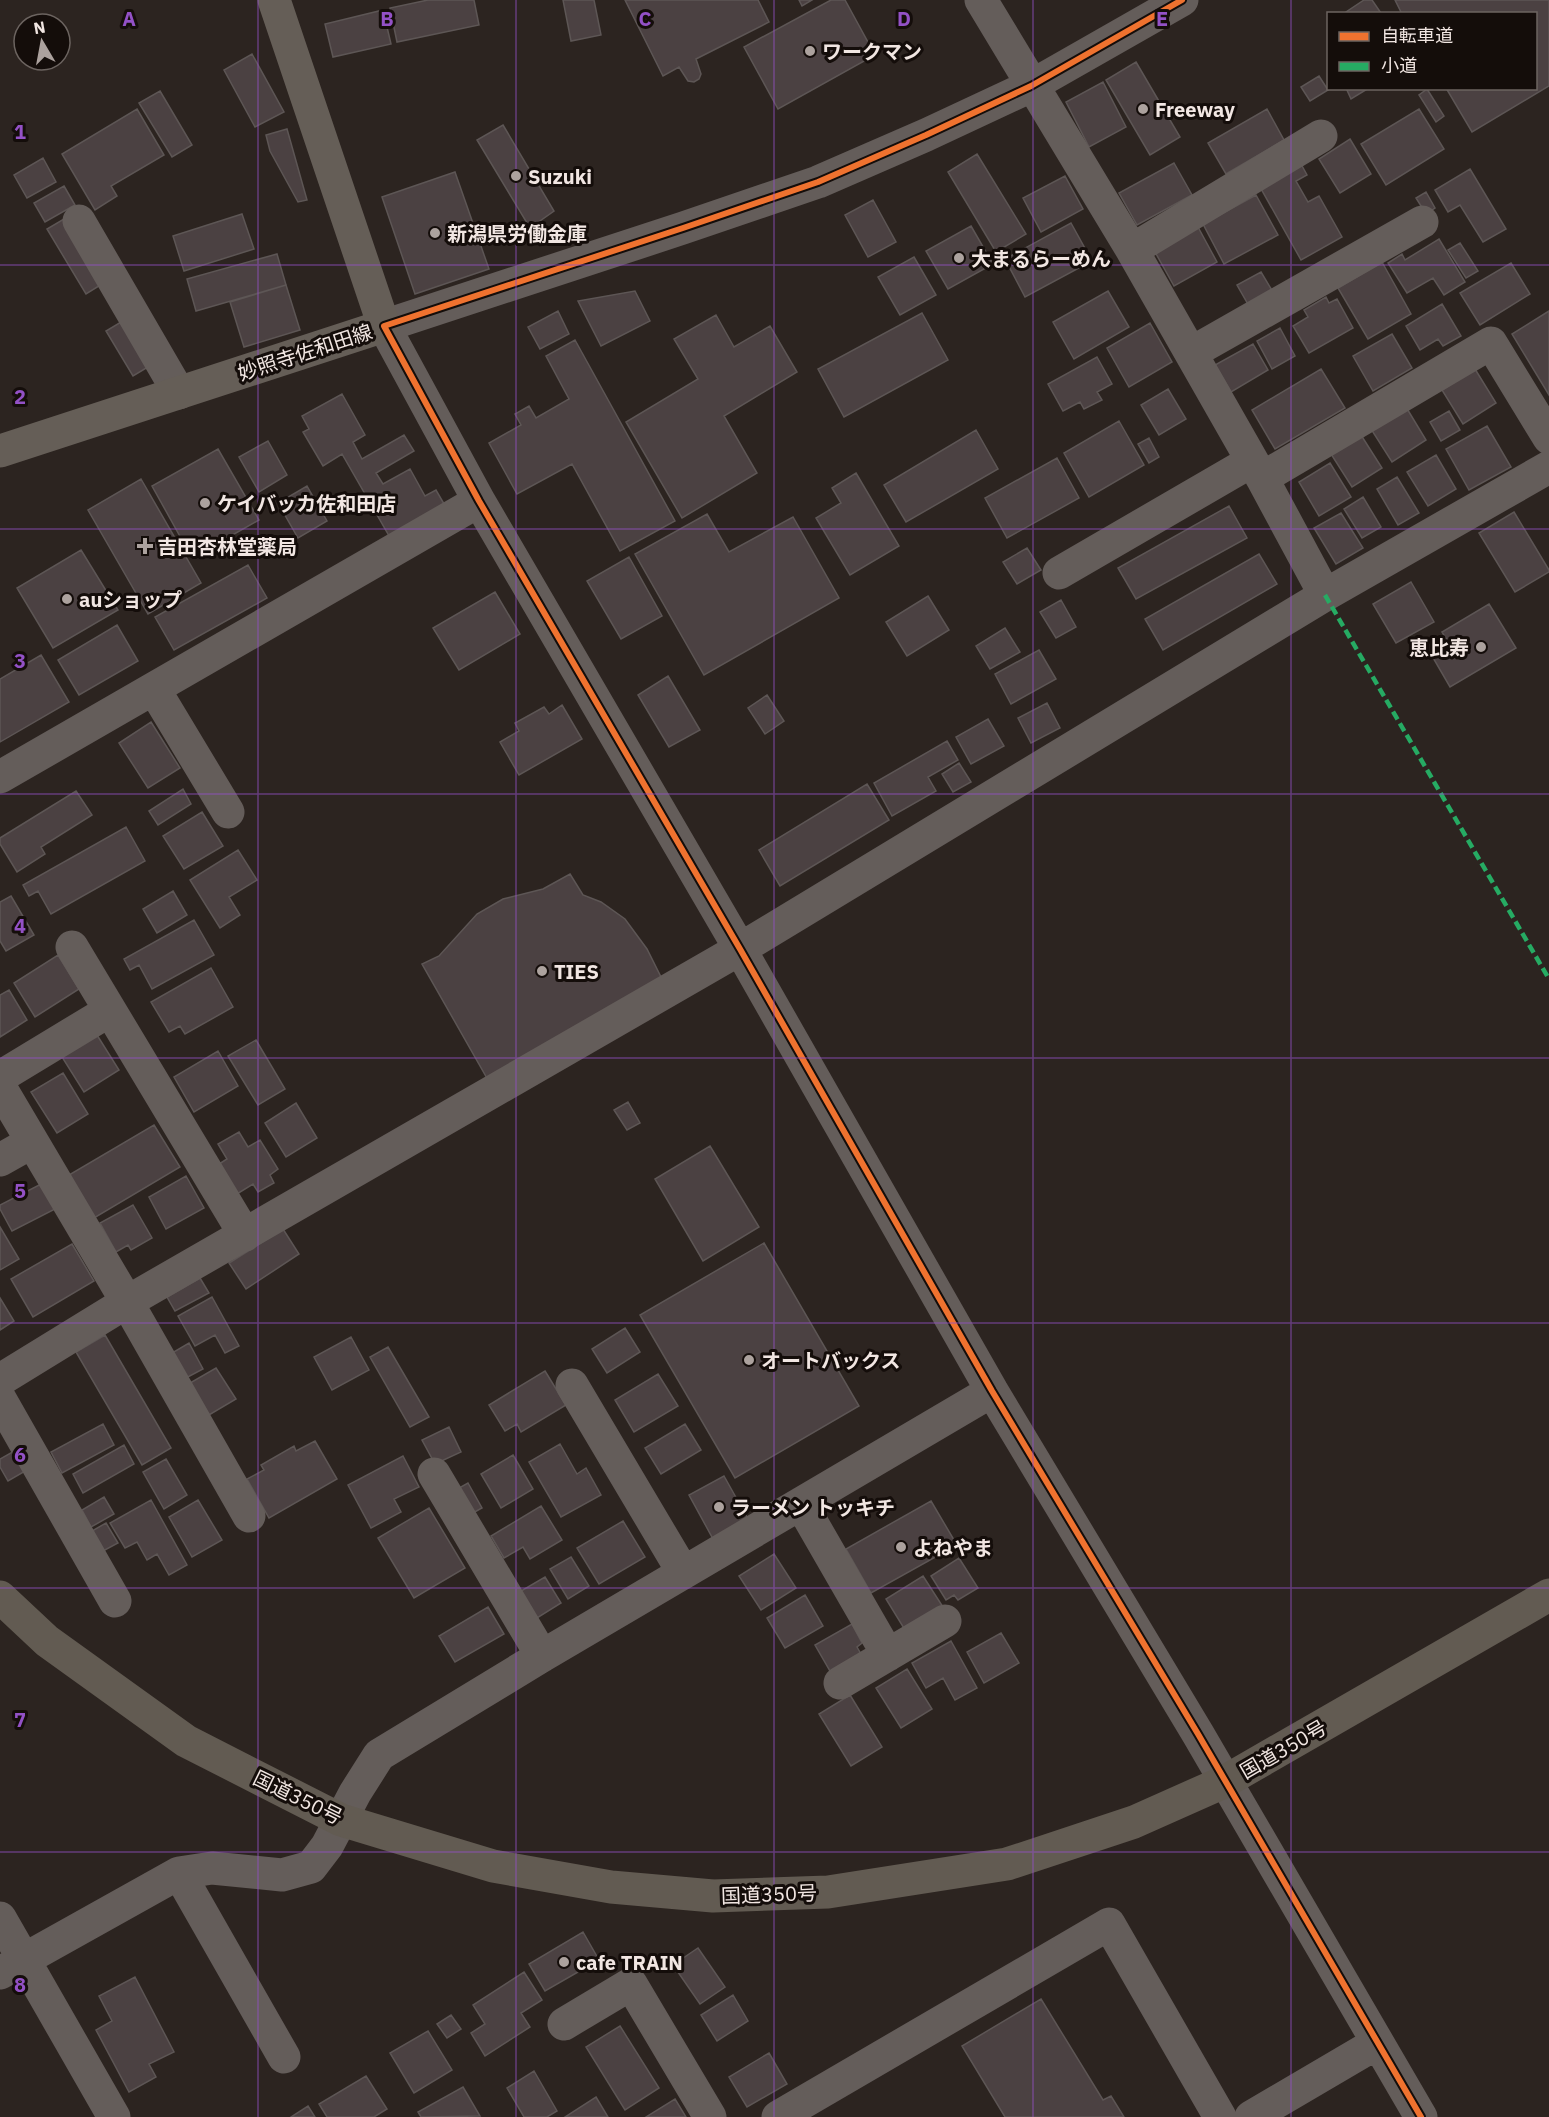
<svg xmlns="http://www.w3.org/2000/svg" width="1549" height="2117" font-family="'IBM Plex Sans','Noto Sans JP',sans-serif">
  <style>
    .building { fill: #4b4142; stroke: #5d5655; stroke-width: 1.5 }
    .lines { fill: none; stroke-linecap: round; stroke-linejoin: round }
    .minor { stroke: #645d5a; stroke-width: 33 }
    .major { stroke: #655e57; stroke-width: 33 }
    .highway { stroke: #625b52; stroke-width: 33 }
    .quiet { stroke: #26ab63; stroke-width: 4.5; stroke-dasharray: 9 4.5; stroke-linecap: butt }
    .cycleway-casing { stroke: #140d0a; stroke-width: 10 }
    .cycleway { stroke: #ef722f; stroke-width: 6 }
    .grid { fill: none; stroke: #9351c6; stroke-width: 1.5; stroke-opacity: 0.55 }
    .poi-dot { fill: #aca29e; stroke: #140d0a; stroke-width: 2 }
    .labels { text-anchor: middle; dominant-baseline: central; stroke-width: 6; stroke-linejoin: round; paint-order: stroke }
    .poi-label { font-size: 20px; font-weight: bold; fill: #f1e6e2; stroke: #140d0a; text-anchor: start }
    .street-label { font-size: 20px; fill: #f1e6e2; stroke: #140d0a }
    .grid-label { font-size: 20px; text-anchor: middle; font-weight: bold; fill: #9351c6; stroke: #140d0a; stroke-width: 6; stroke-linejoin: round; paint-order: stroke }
  </style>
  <rect width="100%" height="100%" fill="#2c2420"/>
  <path class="building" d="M428,0H474L479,25L397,42L390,8Z
    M563,0H594L601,35L571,41Z
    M625,0H758L769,22L696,59L701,74L699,79L694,82L688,81L679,67L663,76Z
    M799,0H812L802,6Z
    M831,0H845L875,55L778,109L744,47Z
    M1364,0H1372L1381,13L1347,14L1346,12Z
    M1395,0H1549V86L1472,132L1446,88H1536V14H1402Z
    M383,10L391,44L333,57L325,24Z
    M252,54L284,112L255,127L224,70Z
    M1136,62L1180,137L1150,155L1106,80Z
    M1319,76L1328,90L1310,101L1301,87Z
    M1103,82L1126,127L1089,147L1066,102Z
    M1346,88H1369L1351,99Z
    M1427,89L1444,116L1436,122L1419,95Z
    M160,91L192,145L172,157L139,103Z
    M137,109L164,155L111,186L117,196L95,210L62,154Z
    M1267,109L1284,140L1226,174L1208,143Z
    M1419,109L1444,149L1386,185L1361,144Z
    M503,125L554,211L530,228L477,140Z
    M287,129L307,200L298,202L270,151L266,135Z
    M1350,139L1371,174L1340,193L1319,159Z
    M977,154L1026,234L996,252L948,172Z
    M43,158L56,182L27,198L14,175Z
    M1174,163L1192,195L1137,225L1119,193Z
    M1301,164L1307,175L1296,181L1308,202L1319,196L1342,237L1301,260L1260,187Z
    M1470,169L1506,229L1483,242L1460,205L1448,212L1435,190Z
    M455,172L489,269L415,294L382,197Z
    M1065,176L1083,209L1041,232L1023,198Z
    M64,186L75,205L45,222L34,203Z
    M1426,192L1435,208L1426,214L1416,198Z
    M1256,195L1278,235L1224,264L1203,224Z
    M873,200L896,242L868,257L845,215Z
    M242,214L254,249L184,271L173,236Z
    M69,216L107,281L86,294L47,229Z
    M1071,223L1092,261L1025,297L1005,259Z
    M971,226L993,264L948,289L926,251Z
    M1198,227L1217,262L1174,286L1155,252Z
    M1439,239L1465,282L1444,295L1433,278L1407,293L1388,263L1402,254L1405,260Z
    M1460,243L1478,271L1466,278L1448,250Z
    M277,254L286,285L196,311L187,279Z
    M914,257L936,295L900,315L878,277Z
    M1382,262L1411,314L1368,339L1338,288Z
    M1511,263L1530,294L1480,325L1460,293Z
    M1261,272L1273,292L1249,306L1237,285Z
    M286,285L300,330L244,347L230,302Z
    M635,291L650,321L601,346L578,301Z
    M1108,291L1129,327L1074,359L1053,322Z
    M1326,297L1329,303L1337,299L1353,328L1309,353L1293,326L1308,317L1304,310Z
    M1442,304L1461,336L1443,346L1438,339L1420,350L1406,326Z
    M558,311L569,334L540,349L528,327Z
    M1549,311V395L1512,334Z
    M922,313L948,360L844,417L818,369Z
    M716,315L734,347L770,326L797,372L724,416L757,473L682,518L626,422L698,379L674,339Z
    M126,319L153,364L133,376L106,331Z
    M1150,323L1172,362L1129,387L1107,348Z
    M1280,328L1295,356L1272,369L1257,341Z
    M1392,334L1412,368L1373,391L1353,356Z
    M575,340L675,521L620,551L572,464L517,494L489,443L521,425L515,414L529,406L536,418L569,399L546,356Z
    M1253,344L1268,370L1231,392L1215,365Z
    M1097,357L1112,384L1097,392L1102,400L1084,409L1080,402L1063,411L1048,384Z
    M1321,369L1345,408L1275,449L1252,410Z
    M1475,369L1496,403L1463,424L1442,390Z
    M1168,389L1186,419L1159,435L1141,405Z
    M342,394L365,435L353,442L362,459L404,435L414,451L376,473L383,484L410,469L425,496L436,490L447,509L392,541L342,454L323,466L303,432L309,429L302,416Z
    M1406,407L1426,440L1392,462L1371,429Z
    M1449,411L1460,430L1441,441L1430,422Z
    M1119,421L1144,465L1089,497L1064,453Z
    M1487,426L1511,467L1469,490L1446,449Z
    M976,430L998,469L906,522L884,485Z
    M1361,435L1382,468L1352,487L1331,454Z
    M1149,438L1159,457L1149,463L1138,444Z
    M268,441L287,475L259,492L239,457Z
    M218,449L259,520L192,558L152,486Z
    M1436,455L1456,489L1428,506L1407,472Z
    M1057,458L1079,498L1007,538L985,498Z
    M1330,463L1351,497L1319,516L1299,482Z
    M856,473L899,546L850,575L816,518L841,503L832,488Z
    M1397,477L1419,513L1398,525L1377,489Z
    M141,479L201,583L148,614L88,510Z
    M307,486L327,521L298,538L278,503Z
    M1363,497L1381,527L1362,538L1344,509Z
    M1229,506L1247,538L1136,599L1118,568Z
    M1514,512L1549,570V572L1515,592L1479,533Z
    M1341,513L1363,548L1336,564L1314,528Z
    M707,514L729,552L793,517L839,598L704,675L635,554Z
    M1027,548L1041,570L1017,584L1003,562Z
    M81,550L118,610L53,648L17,588Z
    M1259,554L1277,584L1163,650L1145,619Z
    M629,557L662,616L621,639L587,581Z
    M248,565L267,598L174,650L155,617Z
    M1411,582L1434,622L1396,643L1373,604Z
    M495,592L520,634L459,670L433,628Z
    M928,596L949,630L907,656L886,622Z
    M1061,600L1076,627L1056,638L1040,612Z
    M1489,604L1516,648L1450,687L1432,656L1450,645L1442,632Z
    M117,625L138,661L79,695L58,660Z
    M1005,628L1020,652L990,669L976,646Z
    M1039,650L1056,679L1011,704L995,674Z
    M41,655L69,702L0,742V679Z
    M668,676L700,730L669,747L638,695Z
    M767,695L784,721L765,734L748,708Z
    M1047,703L1060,728L1031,743L1018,718Z
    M562,705L582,739L519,775L500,742L519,731L515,723L544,707L549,714Z
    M988,719L1004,746L971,764L956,737Z
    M151,722L180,768L148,788L119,743Z
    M947,741L958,760L928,777L936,791L892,816L874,783Z
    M959,763L971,782L953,792L942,774Z
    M867,784L889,820L780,886L759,850Z
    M183,789L191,804L158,825L149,811Z
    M76,791L92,815L41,847L45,854L17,872L0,844V838Z
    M202,812L223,846L184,869L163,836Z
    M126,827L145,861L51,914L38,891L29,896L23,885Z
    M238,850L257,880L229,897L240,915L220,928L190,880Z
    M570,874L583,895L601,902L625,919L647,949L662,979L488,1080L422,964L439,956L477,914L503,899L543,889Z
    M173,891L187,915L157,933L143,909Z
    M11,896L34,935L6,951L0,941V902Z
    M194,920L214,955L152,989L139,965L130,970L124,959Z
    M58,955L79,989L35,1017L14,983Z
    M211,968L233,1007L185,1034L180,1026L169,1032L151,1002Z
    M9,990L27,1020L0,1037V995Z
    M97,1035L119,1070L84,1092L62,1057Z
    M256,1040L285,1089L258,1105L228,1056Z
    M218,1051L238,1086L194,1112L174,1077Z
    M63,1073L88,1114L57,1133L31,1092Z
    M628,1102L640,1123L627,1130L614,1110Z
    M296,1103L317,1138L286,1157L265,1123Z
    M154,1125L180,1167L94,1218L69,1175Z
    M239,1132L248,1147L260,1140L278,1169L270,1175L274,1183L258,1192L253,1184L237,1194L219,1164L227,1159L218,1144Z
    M710,1146L759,1227L703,1261L655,1179Z
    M186,1176L204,1208L166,1229L149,1197Z
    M45,1182L59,1207L12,1231L0,1209V1205Z
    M133,1205L152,1238L131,1250L128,1245L116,1252L100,1223Z
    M0,1227L19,1259L0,1270Z
    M283,1229L299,1254L246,1289L229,1263Z
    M764,1243L859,1406L735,1478L640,1315Z
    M72,1244L94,1281L33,1317L11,1279Z
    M200,1278L209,1293L175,1311L167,1297Z
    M212,1297L239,1346L225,1353L215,1335L195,1346L178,1316Z
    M0,1298L14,1321L0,1330Z
    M625,1328L640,1352L607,1373L592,1349Z
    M105,1335L171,1448L142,1465L76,1352Z
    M351,1337L369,1370L332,1390L314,1357Z
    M189,1343L203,1369L186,1378L172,1353Z
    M388,1347L429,1417L410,1427L370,1357Z
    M216,1368L236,1399L209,1415L190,1383Z
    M545,1371L566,1405L521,1432L517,1424L505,1431L489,1405Z
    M658,1374L678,1406L634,1432L615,1400Z
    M103,1424L114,1445L62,1473L51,1452Z
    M685,1424L701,1450L661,1474L645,1448Z
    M449,1427L461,1452L435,1464L422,1440Z
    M315,1441L337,1479L269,1518L247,1479L264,1470L261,1465L294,1446L296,1451Z
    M560,1444L577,1474L586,1468L601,1495L561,1517L529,1462Z
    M124,1445L134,1464L83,1493L73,1474Z
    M16,1450L27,1470L8,1481L0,1467V1459Z
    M513,1455L533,1489L501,1508L481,1474Z
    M403,1456L419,1487L394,1499L401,1512L371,1528L348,1485Z
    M166,1459L187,1495L164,1509L143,1472Z
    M724,1476L748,1519L713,1539L689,1495Z
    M468,1483L482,1508L473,1513L459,1488Z
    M104,1497L114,1514L91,1527L82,1510Z
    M151,1500L187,1565L169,1575L157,1554L147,1560L137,1542L125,1548L110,1523Z
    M198,1500L222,1540L192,1557L169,1517Z
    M931,1501L957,1545L871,1593L846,1549Z
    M541,1506L562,1540L530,1559L523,1547L504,1558L491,1536Z
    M429,1508L465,1568L414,1598L378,1538Z
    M623,1521L645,1557L599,1584L577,1548Z
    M106,1523L118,1543L103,1551L92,1531Z
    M774,1554L796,1588L761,1610L739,1576Z
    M571,1557L589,1586L568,1599L550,1569Z
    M959,1558L978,1588L958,1600L954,1595L946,1600L931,1576Z
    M923,1576L943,1607L905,1630L886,1599Z
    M545,1577L561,1603L537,1618L521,1591Z
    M805,1595L823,1626L785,1648L767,1618Z
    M488,1607L504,1634L455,1662L439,1636Z
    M852,1624L862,1643L857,1647L865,1661L834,1678L815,1645Z
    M1001,1633L1019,1663L984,1683L967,1652Z
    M951,1641L977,1688L955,1700L943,1678L926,1688L912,1663Z
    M907,1669L932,1709L901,1728L876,1688Z
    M850,1695L882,1747L851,1766L819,1714Z
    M583,1932L599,1960L545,1991L529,1964Z
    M698,1948L725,1987L700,2004L673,1965Z
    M524,1972L542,2000L521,2013L530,2027L485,2056L471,2033L485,2024L473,2005Z
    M135,1977L174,2052L149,2064L156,2077L129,2092L96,2030L112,2021L99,1996Z
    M733,1995L748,2021L717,2041L701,2015Z
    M1041,1999L1103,2100L1111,2096L1124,2117H1005L962,2046Z
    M451,2015L461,2029L447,2038L437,2024Z
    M620,2026L659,2088L625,2110L586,2047Z
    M428,2031L452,2070L414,2093L390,2053Z
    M769,2053L787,2084L747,2107L729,2077Z
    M534,2071L557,2111L547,2117H524L507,2088Z
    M366,2076L387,2109L374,2117H327L319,2104Z
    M463,2087L480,2116L421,2117L418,2112Z
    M596,2097L608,2117H565Z
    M675,2099L686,2117H646Z
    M308,2106L315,2117H291Z"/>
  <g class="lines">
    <path class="minor" d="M981,0L1132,250L1262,478L1325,595
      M1182,0L1031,86L926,135L818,182L683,228L384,326L479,501L740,949L992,1391L1198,1734L1421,2117
      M79,221L179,393
      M1132,250L1321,136
      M1191,353L1422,222
      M1262,478L1491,343L1549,438
      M1059,573L1252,461
      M154,689L228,812
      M0,777L479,501
      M72,947L245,1235
      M0,1077L109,1011
      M0,1087L127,1302L249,1516
      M0,1160L32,1142
      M0,1380L127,1302L740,949L1325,595L1549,467
      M572,1385L683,1572
      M0,1399L115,1601
      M434,1474L542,1656
      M801,1504L888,1655
      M840,1683L945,1621
      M179,1873L284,2057
      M0,1918L114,2117
      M0,1973L179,1873L212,1868L282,1875L311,1867L327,1846L355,1793L379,1755L542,1656L992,1391
      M564,2024L631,1984L710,2117
      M778,2117L1109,1924L1220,2117
      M1251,2117L1377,2043"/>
    <path class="major" d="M0,451L384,326L274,0"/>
    <path class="highway" d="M0,1597L47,1641L186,1741L341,1820L493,1866L611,1887L713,1896L828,1892L1007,1864L1134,1822L1224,1782L1549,1595"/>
    <path class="quiet" d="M1325,595L1549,979"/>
    <defs>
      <path id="cycleway" d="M1182,0L1031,86L926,135L818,182L683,228L384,326L479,501L740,949L992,1391L1198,1734L1421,2117"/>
    </defs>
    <use href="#cycleway" class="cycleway-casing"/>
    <use href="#cycleway" class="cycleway"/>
  </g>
  <path class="grid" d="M258,0V2117M516,0V2117M774,0V2117M1033,0V2117M1291,0V2117M0,265H1549M0,529H1549M0,794H1549M0,1058H1549M0,1323H1549M0,1588H1549M0,1852H1549"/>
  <g class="poi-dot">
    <circle cx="810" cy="51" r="6"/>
    <circle cx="1143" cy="109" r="6"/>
    <circle cx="516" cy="176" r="6"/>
    <circle cx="435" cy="233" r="6"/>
    <circle cx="959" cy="258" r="6"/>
    <circle cx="205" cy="503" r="6"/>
    <path d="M142 537h6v6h6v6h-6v6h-6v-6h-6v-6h6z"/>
    <circle cx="67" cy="599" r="6"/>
    <circle cx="1481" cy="647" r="6"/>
    <circle cx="542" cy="971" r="6"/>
    <circle cx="749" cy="1360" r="6"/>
    <circle cx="719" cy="1507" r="6"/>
    <circle cx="901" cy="1547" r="6"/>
    <circle cx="564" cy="1962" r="6"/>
  </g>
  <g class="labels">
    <g class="poi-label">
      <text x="822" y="51">ワークマン</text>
      <text x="1155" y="109">Freeway</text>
      <text x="528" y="176">Suzuki</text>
      <text x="447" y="233">新潟県労働金庫</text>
      <text x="971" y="258">大まるらーめん</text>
      <text x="217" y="503">ケイバッカ佐和田店</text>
      <text x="157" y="546">吉田杏林堂薬局</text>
      <text x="79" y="599">auショップ</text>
      <text x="1469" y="647" text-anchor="end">恵比寿</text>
      <text x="554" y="971">TIES</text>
      <text x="761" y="1360">オートバックス</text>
      <text x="731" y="1507">ラーメン トッキチ</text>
      <text x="913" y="1547">よねやま</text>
      <text x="576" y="1962">cafe TRAIN</text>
    </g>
    <g class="street-label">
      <text transform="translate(305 352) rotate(-18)">妙照寺佐和田線</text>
      <text transform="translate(1283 1749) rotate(-30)">国道350号</text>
      <text transform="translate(298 1797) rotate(26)">国道350号</text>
      <text transform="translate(769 1894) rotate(-2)">国道350号</text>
    </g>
  </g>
  <g class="grid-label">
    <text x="129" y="26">A</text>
    <text x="387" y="26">B</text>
    <text x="645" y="26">C</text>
    <text x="904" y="26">D</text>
    <text x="1162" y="26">E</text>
    <text x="20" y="139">1</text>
    <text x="20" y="404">2</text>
    <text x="20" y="668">3</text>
    <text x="20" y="933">4</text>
    <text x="20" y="1198">5</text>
    <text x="20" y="1462">6</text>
    <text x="20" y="1727">7</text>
    <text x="20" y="1992">8</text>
  </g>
  <rect x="1327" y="12" width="210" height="78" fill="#140d0a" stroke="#6c6460" stroke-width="1.5"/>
  <rect x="1339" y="32" width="30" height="9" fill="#ef722f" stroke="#6c6460" stroke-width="1.5"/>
  <text x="1381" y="42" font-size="18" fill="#f1e6e2">自転車道</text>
  <rect x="1339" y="62" width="30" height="9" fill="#26ab63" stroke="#6c6460" stroke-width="1.5"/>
  <text x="1381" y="72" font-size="18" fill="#f1e6e2">小道</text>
  <g transform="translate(42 42) rotate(350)"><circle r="28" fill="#140d0a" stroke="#6c6460" stroke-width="1.5"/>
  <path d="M0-4.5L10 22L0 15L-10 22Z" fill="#aca29e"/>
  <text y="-9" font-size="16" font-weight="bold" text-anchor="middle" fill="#f1e6e2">N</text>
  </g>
</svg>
